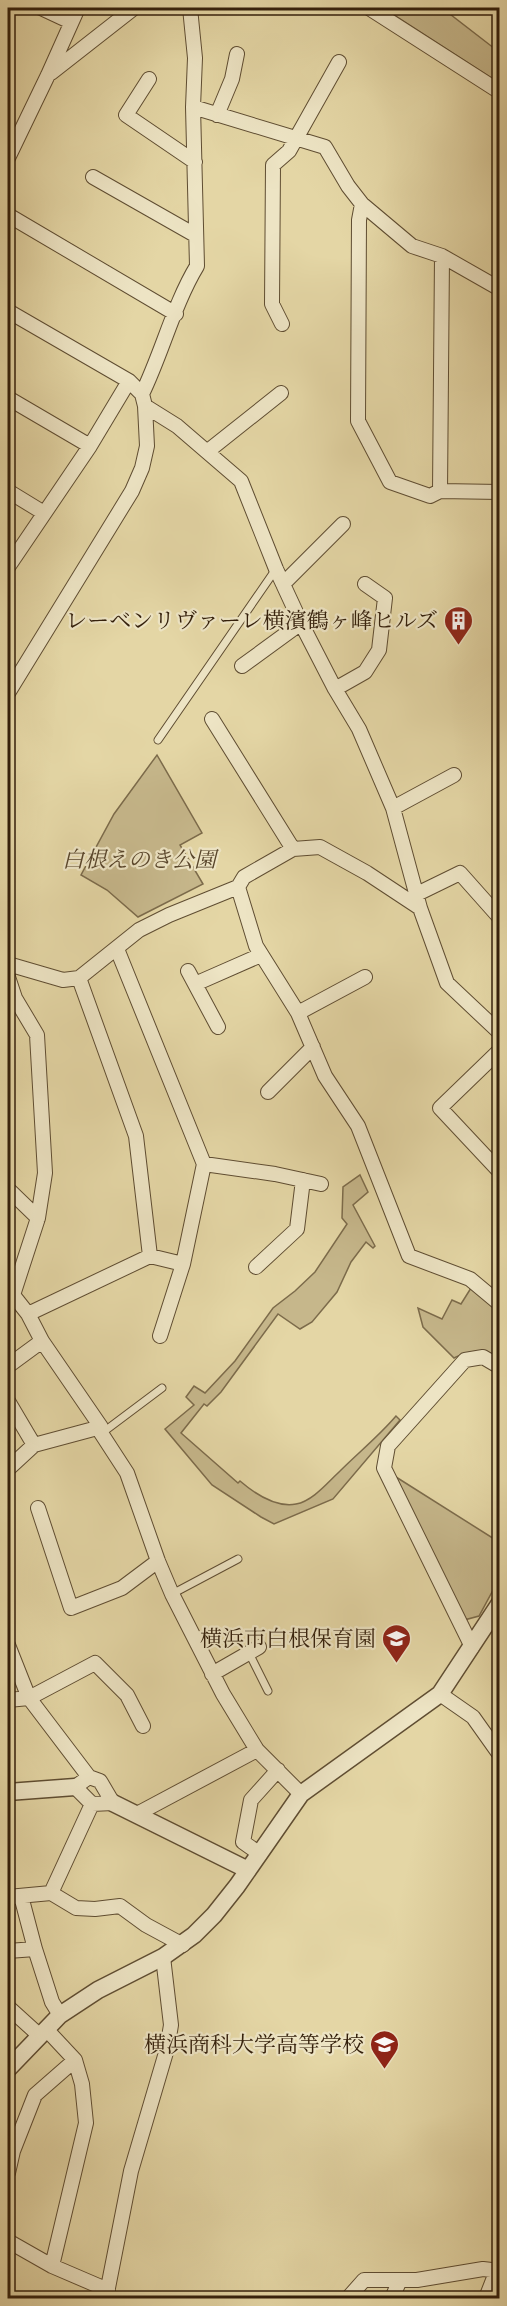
<svg xmlns="http://www.w3.org/2000/svg" width="507" height="2306" font-family="'IM FELL Great Primer','Noto Serif JP',serif">
  <style>
    .green { fill: #c6b78b; stroke: #7c6b4b; stroke-width: 1.5 }
    .lines { fill: none; stroke-linecap: round; stroke-linejoin: round }
    .service-casing { stroke: #5f4d32; stroke-width: 9 }
    .minor-casing { stroke: #5f4d32; stroke-width: 16 }
    .tertiary-casing { stroke: #5f4d32; stroke-width: 19 }
    .service { stroke: #ede4c4; stroke-width: 7 }
    .minor { stroke: #ede4c4; stroke-width: 14 }
    .tertiary { stroke: #ede4c4; stroke-width: 16 }
    .labels { text-anchor: middle; dominant-baseline: central; stroke-width: 4.5; stroke-linejoin: round; paint-order: stroke }
    .poi-label { font-size: 22px; fill: #331f0b; stroke: #ede4c4; text-anchor: end }
    .park-label { font-size: 22px; font-style: italic; fill: #58452b; stroke: #ede4c4 }
  </style>
  <rect width="100%" height="100%" fill="#e4d6a5"/>
  <filter id="stains"><feTurbulence type="fractalNoise" baseFrequency=".00333" numOctaves="4"/><feColorMatrix values="0 0 0 0 .2 0 0 0 0 .09 0 0 0 0 .02 0 0 0 .5 -.17"/></filter>
  <radialGradient id="worn" r=".72"><stop offset=".6" stop-color="#630" stop-opacity="0"/><stop offset="1" stop-color="#630" stop-opacity=".3"/></radialGradient>
  <path class="green" d="M383,8H442L499,52V83Z
    M157,755L202,833L180,845L203,884L138,917L107,890L81,875L114,814Z
    M360,1175L368,1192L353,1205L375,1246L373,1248L366,1242L351,1262L337,1292L312,1322L300,1329L278,1314L221,1392L207,1406L204,1404L181,1433L238,1483L240,1481C254,1493 275,1508 296,1504C313,1501 328,1482 340,1471C359,1452 379,1436 396,1416L400,1420L333,1499L274,1524L261,1517L212,1485L165,1429L194,1405L186,1397L194,1386L205,1393L235,1361L273,1308L295,1291L315,1272L347,1224L342,1218L343,1187Z
    M471,1288L499,1312V1357C485,1349 469,1350 454,1358L423,1327L418,1308L442,1319L452,1300L461,1304Z
    M396,1477L499,1542V1579L479,1616L464,1620Z"/>
  <g class="lines">
    <defs>
      <path id="service" d="M158,740L276,569
        M102,1433L162,1388
        M172,1594L238,1559
        M249,1653L268,1691"/>
      <path id="minor" d="M41,8L71,22
        M369,8L500,92
        M51,73L134,8
        M149,79L126,115L195,162
        M193,107L325,147L348,186L362,204L412,246L442,256L500,289
        M217,115L232,79L237,54
        M8,158L48,75L78,8
        M93,177L195,235
        M362,204L359,220L358,421L390,482L430,496L440,491L500,492
        M8,215L176,314
        M8,311L129,381L142,394L145,406L147,446L142,468L132,491L8,693
        M282,324L272,304L273,165L289,151L339,62
        M142,394C162,353 174,304 197,266L193,107L195,58L190,8
        M8,398L90,446
        M145,406L177,426L241,481L276,569L301,623L335,689L359,729L393,808L420,908
        M208,451L281,393
        M8,491L44,513
        M440,491L442,256
        M8,567L90,446L129,381
        M283,584L343,524
        M242,666L301,623
        M335,689L365,672L379,650L385,598L365,584
        M212,719L293,849
        M393,808L454,775
        M238,887L256,946L298,1013L325,1076L358,1126L409,1256L470,1279L500,1304
        M417,894L460,873L500,918
        M117,949L204,1164L183,1264L160,1336
        M8,964L63,980L79,978L139,930L169,915L238,887L244,877L293,849L320,847L367,873L420,908L447,983L500,1033
        M188,971L218,1027
        M8,977L15,998L37,1035L45,1173L38,1218L13,1295
        M79,978L136,1136L150,1256
        M195,984L261,955
        M298,1013L365,977
        M500,1050L440,1108L500,1172
        M268,1092L313,1047
        M204,1164L275,1174L321,1184
        M8,1189L38,1218
        M256,1267L297,1229L303,1180
        M8,1294L13,1295L28,1314L42,1341L101,1427V1433L127,1473L158,1561L172,1594L223,1694L257,1750L301,1794
        M28,1314L150,1256L183,1264
        M8,1366L42,1341
        M8,1401L34,1445
        M8,1469L34,1445L101,1427
        M38,1508L71,1608L122,1588L158,1561
        M8,1645L29,1698L89,1777
        M472,1647L384,1468L388,1446L465,1360L483,1357L500,1367
        M212,1674L259,1647
        M440,1694L473,1717L500,1755
        M8,1700L29,1698L95,1663L127,1695L143,1726
        M89,1777L100,1781L113,1803L92,1804L75,1787Z
        M137,1814L257,1750
        M260,1854L243,1842L251,1800L278,1770
        M51,1893L92,1804
        M8,1897L51,1893L76,1908L95,1909L120,1906L146,1925L183,1945
        M35,1949L52,2002L60,2015
        M8,1951L35,1949L21,1896
        M8,2007L40,2036
        M46,2029L75,2060L82,2084L86,2123L52,2266
        M8,2173L13,2151L35,2095L75,2060
        M8,2241L52,2266L108,2290
        M106,2298L131,2171L167,2049L171,2025L163,1957
        M348,2298L364,2280H417L483,2269L500,2271
        M392,2298L400,2280
        M486,2298L497,2270"/>
      <path id="tertiary" d="M8,1792L75,1787
        M113,1803L248,1870
        M8,2069L60,2015L98,1990L163,1957L194,1935L214,1915L237,1886L301,1794L440,1694L500,1603"/>
    </defs>
    <use href="#service" class="service-casing"/>
    <use href="#minor" class="minor-casing"/>
    <use href="#tertiary" class="tertiary-casing"/>
    <use href="#service" class="service"/>
    <use href="#minor" class="minor"/>
    <use href="#tertiary" class="tertiary"/>
  </g>
  <defs>
    <symbol id="building-pin" viewBox="-11 -11 22 30"><path d="M0 17L-7.5 6A9.5 9.5 0 1 1 7.5 6Z" fill="#8f2418" stroke="#ede4c4"/><path d="M-4-6H4V6H1V3H-1V6H-4ZM-2.5-4.3h1.7v1.8h-1.7ZM.8-4.3h1.7v1.8H.8ZM-2.5-1h1.7V.8h-1.7ZM.8-1h1.7V.8H.8Z" fill="#fff"/></symbol>
    <symbol id="school-pin" viewBox="-11 -11 22 30"><path d="M0 17L-7.5 6A9.5 9.5 0 1 1 7.5 6Z" fill="#8f2418" stroke="#ede4c4"/><path d="M0-5L7-2L0 1L-7-2ZM-4 1L0 2.5L4 1V4Q0 6-4 4Z" fill="#fff"/></symbol>
  </defs>
  <g fill-rule="evenodd">
    <use href="#building-pin" x="442" y="604" width="33" height="45"/>
    <use href="#school-pin" x="380" y="1622" width="33" height="45"/>
    <use href="#school-pin" x="368" y="2028" width="33" height="45"/>
  </g>
  <g class="labels">
    <g class="poi-label">
      <text x="438" y="620">レーベンリヴァーレ横濱鶴ヶ峰ヒルズ</text>
      <text x="376" y="1638">横浜市白根保育園</text>
      <text x="364" y="2044">横浜商科大学高等学校</text>
    </g>
    <g class="park-label">
      <text x="139" y="859">白根えのき公園</text>
    </g>
  </g>
  <rect width="507" height="2306" fill="none" stroke="#e4d6a5" stroke-width="30"/>
  <rect x="9" y="9" width="489" height="2288" fill="none" stroke="#331f0b" stroke-width="3"/>
  <rect x="15" y="15" width="477" height="2276" fill="none" stroke="#331f0b" stroke-width="1.5"/>
  <rect width="100%" height="100%" filter="url(#stains)"/>
  <rect width="100%" height="100%" fill="url(#worn)"/>
</svg>
